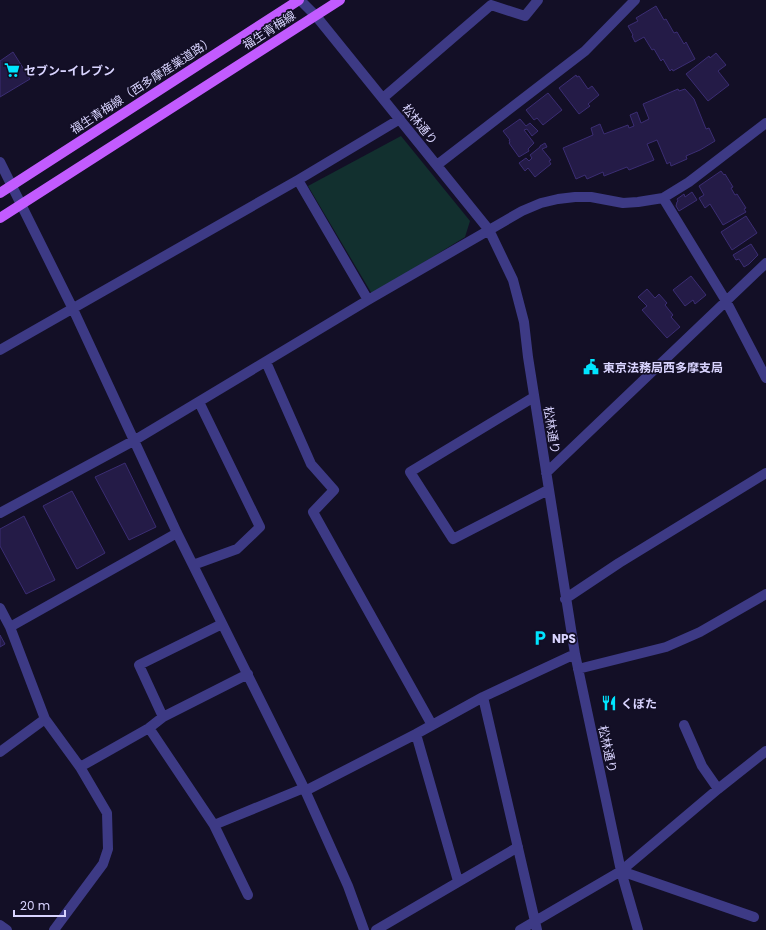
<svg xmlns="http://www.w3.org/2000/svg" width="766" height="930" font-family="Poppins,'Noto Sans JP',sans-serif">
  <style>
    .green { fill: #12302f }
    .building { fill: #241b47; stroke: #3b2d73 }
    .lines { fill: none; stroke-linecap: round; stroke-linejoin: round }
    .minor { stroke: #3d3a85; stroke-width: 10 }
    .major { stroke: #c25bff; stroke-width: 10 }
    .labels { text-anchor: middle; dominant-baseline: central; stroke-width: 3.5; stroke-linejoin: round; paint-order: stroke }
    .street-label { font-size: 12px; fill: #d9d4ff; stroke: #130f26 }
    .poi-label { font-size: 12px; font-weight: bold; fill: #d9d4ff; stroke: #130f26; text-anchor: start }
  </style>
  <rect width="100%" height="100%" fill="#130f26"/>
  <path class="green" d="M401,136L470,221L465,237L372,294L308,186Z"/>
  <path class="building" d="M656,6L664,20L666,19L674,33L677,32L684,44L686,42L695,59L673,71L672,69L670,71L663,59L661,61L654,49L652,50L644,37L635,42L632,36L633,35L628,26L638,21L636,18Z
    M13,52L30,79L0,97V61Z
    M716,53L726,65L718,71L729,85L708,101L686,74L709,56L710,58Z
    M576,75L577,77L579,76L588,89L592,86L599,95L588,104L590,106L579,114L559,88Z
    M678,89L679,91L685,89L694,99L706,129L709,128L715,141L700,150L686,156L687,159L671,166L670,162L667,164L657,140L647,144L654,160L629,170L627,167L604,176L603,172L587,179L585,175L576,179L563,148L593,135L591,128L600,124L604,134L628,125L629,128L634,126L630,115L637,112L641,123L649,119L643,104Z
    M548,93L562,110L543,125L537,118L534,120L526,110Z
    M520,119L526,126L530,123L538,131L532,136L527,129L524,130L534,143L528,149L529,151L519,157L509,143L510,142L509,140H510L503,131Z
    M545,143L547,147L542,149L551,160L549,161L551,164L535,177L528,168L525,171L519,163L526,158L529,161L532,158L530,155L540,147V146Z
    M721,171L724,175L725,174L733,187L731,188L735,195L737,194L746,208L744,209L746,212L723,225L710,204L705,208L699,198L704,195L699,186Z
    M692,192L697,200L679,211L676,206L677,202L678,201L677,199L684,194L685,197Z
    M746,216L757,233L732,250L721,232Z
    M751,244L758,255L749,264L744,267L739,259L736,260L733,255Z
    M691,276L706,295L695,304L693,300L685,306L673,290Z
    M647,289L655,298L659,294L667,303L665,305L673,315L671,317L680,327L667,338L642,310L647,306L638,297Z
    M125,463L156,527L129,540L95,477Z
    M72,491L105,553L77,569L43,506Z
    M24,516L55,580L26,594L0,546V529Z
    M0,635L5,644L0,647Z"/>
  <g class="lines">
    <path class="minor" d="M300,0L316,16L489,230L513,280L524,322L528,357L575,654L621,871L638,930
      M383,98L491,5L525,16L538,0
      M0,162L73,309L177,533L304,788L348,886L364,930
      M437,165L585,51L635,0
      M298,180L368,300
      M663,198L726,301L766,378
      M0,350L298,180L400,119
      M266,362L311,464L334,490L313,512L432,725
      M534,397L410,472L453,539L548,490
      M546,473L766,263
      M0,513L135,440L368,300L522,211L541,203L558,199L575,197H591L623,203L638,202L663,198L689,182L766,123
      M193,565L237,549L260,527L199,402
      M565,599L619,563L766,473
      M0,608L10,627L45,719L80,767L107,813L108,849L103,864L54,930
      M10,627L177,533
      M578,669L666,647L700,632L766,594
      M483,697L537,930
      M163,717L139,665L222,624
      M684,725L702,766L718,789
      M149,728L214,825L248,895
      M416,734L458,881
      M0,752L45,719
      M80,767L149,728L163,717L248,674
      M305,791L416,734L483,697L575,654
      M214,825L304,788
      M621,871L754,917
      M0,925L7,930
      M376,930L518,847
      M520,930L621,871L718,789L766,751"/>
    <path class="major" d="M0,193L299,0
      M0,218L340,0"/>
  </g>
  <defs>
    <symbol id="supermarket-bare" viewBox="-9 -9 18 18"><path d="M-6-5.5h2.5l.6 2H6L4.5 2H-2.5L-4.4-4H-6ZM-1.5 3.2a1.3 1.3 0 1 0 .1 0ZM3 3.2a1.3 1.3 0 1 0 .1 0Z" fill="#00e5ff" stroke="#130f26" stroke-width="2.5" paint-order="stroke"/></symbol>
    <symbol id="civic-bare" viewBox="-9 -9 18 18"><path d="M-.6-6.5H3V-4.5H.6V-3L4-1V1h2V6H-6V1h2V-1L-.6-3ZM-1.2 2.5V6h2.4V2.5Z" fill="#00e5ff" stroke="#130f26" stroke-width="2.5" paint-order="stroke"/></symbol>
    <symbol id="parking-bare" viewBox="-9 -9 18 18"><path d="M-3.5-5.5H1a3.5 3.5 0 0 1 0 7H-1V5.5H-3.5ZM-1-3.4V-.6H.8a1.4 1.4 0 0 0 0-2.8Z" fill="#00e5ff" stroke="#130f26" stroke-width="2.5" paint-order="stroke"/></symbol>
    <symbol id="restaurant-bare" viewBox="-9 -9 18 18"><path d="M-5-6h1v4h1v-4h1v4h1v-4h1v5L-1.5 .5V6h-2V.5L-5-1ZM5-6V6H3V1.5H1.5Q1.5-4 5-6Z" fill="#00e5ff" stroke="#130f26" stroke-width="2.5" paint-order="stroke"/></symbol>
  </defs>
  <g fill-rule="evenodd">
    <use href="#supermarket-bare" x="1" y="59" width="22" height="22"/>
    <use href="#civic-bare" x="580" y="356" width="22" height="22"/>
    <use href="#parking-bare" x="529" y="627" width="22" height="22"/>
    <use href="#restaurant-bare" x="598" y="692" width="22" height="22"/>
  </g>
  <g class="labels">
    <g class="street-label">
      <text transform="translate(269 30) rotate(-33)">福生青梅線</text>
      <text transform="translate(142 85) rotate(-33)">福生青梅線（西多摩産業道路）</text>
      <text transform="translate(420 124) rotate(51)">松林通り</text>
      <text transform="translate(552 430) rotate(81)">松林通り</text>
      <text transform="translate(608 749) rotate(78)">松林通り</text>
    </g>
    <g class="poi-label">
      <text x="24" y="70">セブン-イレブン</text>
      <text x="603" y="367">東京法務局西多摩支局</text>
      <text x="552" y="638">NPS</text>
      <text x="621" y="703">くぼた</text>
    </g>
  </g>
  <path d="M14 910v6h51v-6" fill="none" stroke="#d9d4ff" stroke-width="2"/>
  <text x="20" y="910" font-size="12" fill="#d9d4ff" stroke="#130f26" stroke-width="3" paint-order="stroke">20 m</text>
</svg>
